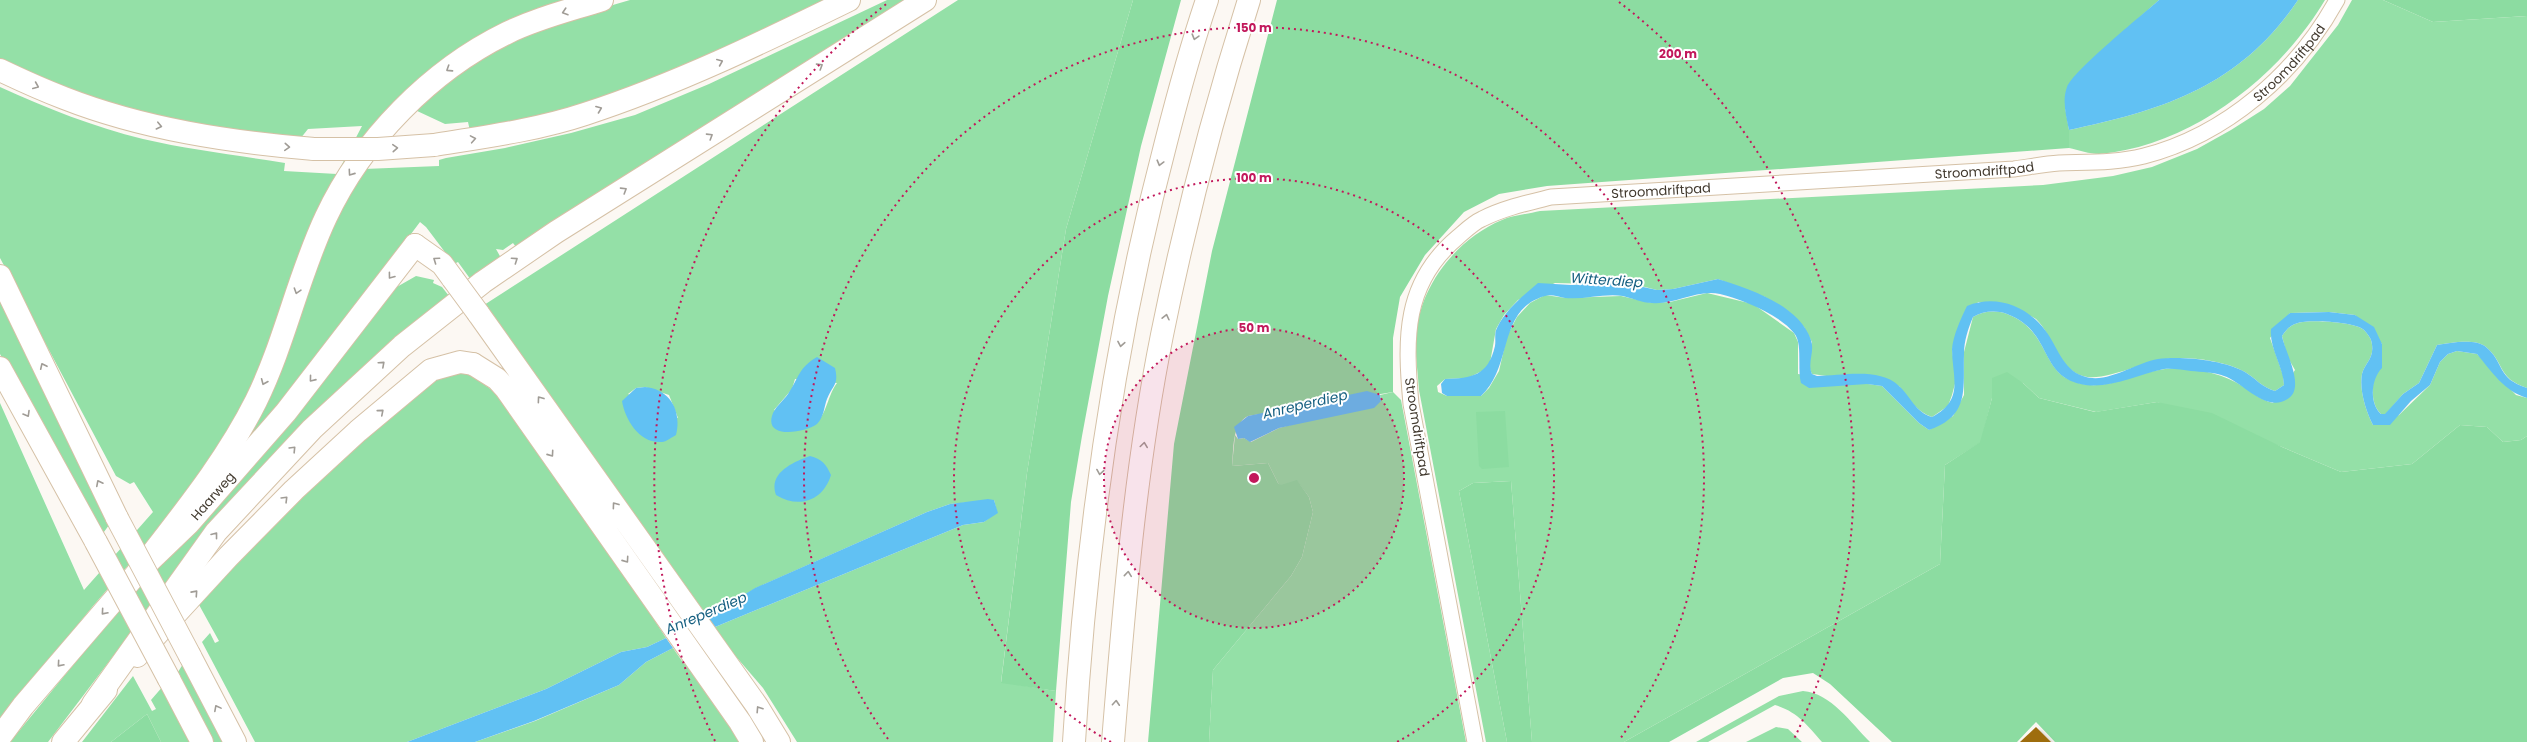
<svg xmlns="http://www.w3.org/2000/svg" width="2527" height="742" font-family="Poppins,sans-serif">
  <style>
    .green { fill: #94e0a7; fill-rule: evenodd }
    .forest { fill: #8cdca1 }
    .water { fill: #61c1f3 }
    .building { fill: #9e6d11; filter: url(#shadow) }
    .lines { fill: none; stroke-linecap: round; stroke-linejoin: round }
    .minor-casing { stroke: #d5c1a6; stroke-width: 17 }
    .primary-casing { stroke: #d5c1a6; stroke-width: 24 }
    .trunk-casing { stroke: #d5c1a6; stroke-width: 24 }
    .motorway-casing { stroke: #d5c1a6; stroke-width: 24 }
    .minor { stroke: #fff; stroke-width: 15 }
    .primary { stroke: #fff; stroke-width: 22 }
    .trunk { stroke: #fff; stroke-width: 22 }
    .motorway { stroke: #fff; stroke-width: 22 }
    .trunk-bridge-casing { stroke: #d5c1a6; stroke-width: 24; stroke-linecap: butt }
    .motorway-bridge-casing { stroke: #d5c1a6; stroke-width: 24; stroke-linecap: butt }
    .trunk-bridge { stroke: #fff; stroke-width: 22 }
    .motorway-bridge { stroke: #fff; stroke-width: 22 }
    .oneway { stroke: #a09c96 }
    .ring { fill: none; stroke: #c2185b; stroke-width: 2; stroke-dasharray: 2 4 }
    .labels { text-anchor: middle; dominant-baseline: central; stroke-width: 4; stroke-linejoin: round; paint-order: stroke }
    .street-label { font-size: 13px; fill: #41392e; stroke: #fff }
    .water-label { font-size: 14px; font-style: italic; fill: #155f80; stroke: #fff }
    .centre { fill: #c2185b; stroke: #fff; stroke-width: 2 }
    .ring-label { font-size: 12px; text-anchor: middle; font-weight: bold; fill: #c2185b; stroke: #fff; stroke-width: 4; stroke-linejoin: round; paint-order: stroke }
  </style>
  <defs>
    <filter id="shadow"><feDropShadow dx="3.5" dy="3.5" stdDeviation="2" flood-color="#0004"/></filter>
  </defs>
  <rect width="100%" height="100%" fill="#fcf8f3"/>
  <path class="green" d="M0,0H580L548,10L380,123L258,381L180,505L93,606L0,720V403L84,590L153,512L134,482L130,484L116,476L0,258V87C46,108 94,127 143,139C190,150 237,155 285,163L284,171L337,174L362,126L308,129L300,139C248,134 194,127 143,114C94,102 46,82 0,61Z
    M630,0H833L740,45L577,108L470,131L468,122L445,124L415,110C433,95 452,77 472,64C520,33 576,16 630,0Z
    M887,0H912L516,247L513,243L503,250L496,249L501,258L471,280L458,262L454,264L426,227L420,222L317,359L237,455L322,245L364,169L439,166V160L446,158L505,148L571,133L635,115L709,84Z
    M958,0H1133L1066,229L1027,473L1001,682L1056,691L1053,742H797L763,688L726,645L715,627L963,525L984,522L997,512L994,500L950,504L927,512L756,588L708,617L484,305ZM795,379L837,383C826,398 827,418 811,427L774,410L792,389ZM645,387L669,395L678,418L628,394L636,388Z
    M2298,0H2325C2279,77 2191,146 2099,154C2090,154 2078,150 2069,148V130C2165,110 2241,85 2298,0Z
    M2352,0H2383L2433,22L2527,16V388C2497,378 2505,363 2486,347C2475,338 2450,343 2437,345L2419,383L2403,394L2385,415L2381,414C2364,398 2378,364 2382,344L2355,315L2329,312L2290,313L2270,338L2283,375L2284,385L2275,391C2263,388 2255,378 2245,372C2227,362 2199,358 2180,358C2149,357 2106,383 2083,376C2058,369 2053,335 2036,319C2029,313 1989,305 1978,302L1952,349L1956,380L1952,395L1948,406L1932,417C1917,412 1908,398 1899,386L1812,374L1809,367L1812,342L1804,327L1789,313L1765,297L1718,279L1673,289L1657,290L1637,285L1555,283L1518,300L1504,315L1496,329L1490,363L1484,370L1468,378L1445,379L1437,386L1438,392L1447,396H1481L1489,388L1499,371L1507,336L1517,317L1530,303L1545,295L1566,298L1621,296L1652,303L1670,302L1707,293L1753,304L1794,333L1798,342V374L1882,386L1919,423L1929,430L1953,416L1964,395V352L1973,317C1984,311 1995,310 2007,314C2047,329 2042,366 2068,379C2101,396 2132,373 2165,369C2191,366 2222,373 2244,387C2256,394 2258,399 2273,403L2295,370L2287,356L2282,336C2286,330 2290,325 2298,323C2309,319 2356,322 2364,330C2366,332 2370,337 2371,340C2376,358 2365,362 2362,374C2359,390 2366,411 2373,425L2399,415L2430,385L2440,362L2448,354L2457,351L2477,354L2516,395L2527,398V436L2521,440L2503,442L2487,427L2460,425L2412,464L2341,472L2282,447L2157,402L2096,412L2039,398L2023,383L1992,378V398L1981,442L1945,465L1940,564L1624,742H1532L1511,481L1473,483L1459,491L1507,742H1486L1419,390C1418,373 1415,355 1416,338C1418,288 1456,239 1502,220C1513,215 1528,214 1540,211L2043,185L2113,176L2152,167L2197,149L2231,130L2264,109L2290,86L2338,25Z
    M416,276L434,280L433,283L442,287L449,296L180,568L48,742H10L106,625L292,415L395,288Z
    M0,299L109,525L101,536L0,354Z
    M459,373L471,375L496,393L656,618L655,621L666,638L647,647L621,652L546,689L407,742H255L202,642L210,633L215,643L219,641L198,603L330,467L431,381Z
    M1393,392L1401,400L1466,742H1209L1213,670L1291,576L1302,557L1313,512L1309,497L1297,481L1281,486L1278,483L1268,463L1232,466L1235,435L1238,439L1244,438L1251,442L1279,428L1381,401L1380,395Z
    M673,648L684,664L689,662L742,742H475L535,721L619,685L646,662Z
    M183,664L224,742H213L178,672Z
    M133,676L152,711L156,709L151,700L164,685L193,742H161L147,714L111,742H82Z
    M1803,691C1831,693 1851,723 1870,742H1822C1807,725 1798,712 1775,705L1708,742H1696L1779,696Z
    M1776,727L1788,729L1802,742H1746Z"/>
  <path class="forest" d="M1133,0H1181L1141,146L1108,296L1082,436L1071,502L1056,691L1001,683L1027,473L1066,229Z
    M1277,0H2159L2082,69L2065,107L2069,130V148L1547,186L1499,194L1464,212L1425,255L1400,297L1393,338V392L1248,416C1231,425 1234,450 1232,466L1268,463L1278,483L1281,485L1297,480L1309,497L1313,512L1302,557L1291,576L1213,670L1209,742H1148L1174,444L1212,251Z
    M2383,0H2527V16L2433,22Z
    M2007,372L2023,383L2039,398L2095,412L2157,402L2212,413L2282,447L2341,472L2412,464L2460,425L2487,427L2503,442L2521,440L2527,436V742H2055L2036,722L2017,742H1892L1830,684L1813,673L1783,678L1669,742H1624L1940,564L1945,465L1980,442L1992,398V378Z
    M1505,411L1509,467L1482,469L1479,466L1476,412Z
    M1511,481L1532,742H1507L1459,491L1473,483Z
    M147,714L161,742H111Z"/>
  <path class="water" d="M2159,0H2298C2241,85 2165,110 2069,130C2066,116 2062,100 2067,87C2074,70 2141,16 2159,0Z
    M1718,279C1750,289 1799,305 1811,340C1815,352 1807,363 1812,374L1817,376C1842,376 1879,367 1899,386C1911,397 1915,412 1932,417C1965,400 1952,377 1952,349C1953,336 1961,318 1967,306C1996,294 2027,306 2045,330C2057,345 2062,369 2083,376C2107,385 2134,363 2158,359C2182,356 2224,360 2245,372C2255,378 2263,388 2275,391L2284,385C2283,366 2269,348 2271,329L2290,313L2329,312L2355,315L2374,327L2382,344V368C2371,379 2369,403 2381,414H2385L2403,394L2419,383L2437,345C2450,343 2475,338 2486,347C2505,363 2496,378 2527,388V398C2504,391 2492,372 2477,354L2457,351L2448,354L2440,362L2430,385L2411,401L2390,425H2373C2366,411 2359,390 2362,374C2365,362 2376,358 2371,340C2370,337 2366,332 2364,330C2356,322 2309,319 2298,323C2290,325 2286,330 2282,336C2285,352 2305,386 2289,398C2267,415 2243,382 2224,376C2215,372 2201,372 2191,371C2183,370 2172,368 2164,369C2133,375 2099,396 2067,379C2041,364 2047,329 2007,314C1995,310 1984,311 1973,317C1968,329 1964,341 1964,354C1963,389 1970,416 1929,430L1919,423L1882,386L1867,384L1809,388L1801,383C1797,369 1803,343 1794,333C1780,315 1742,299 1720,294C1697,289 1675,305 1652,303C1642,303 1632,298 1623,296C1604,293 1584,300 1565,298C1559,297 1551,294 1545,296C1540,297 1535,300 1531,302C1500,322 1510,369 1481,396H1447L1442,393L1441,384L1445,379C1472,378 1488,376 1495,346C1496,340 1494,333 1497,328C1506,309 1523,296 1538,283L1571,285L1620,282L1657,290L1673,289Z
    M817,357L835,368C839,385 833,384 827,399C824,407 824,417 817,424C807,432 765,440 772,416C774,408 783,401 788,394C799,378 798,368 817,357Z
    M645,387C670,389 682,411 676,435C672,437 666,442 662,442C640,444 625,420 622,401L636,388Z
    M1367,391L1380,395L1381,401L1374,408L1279,428L1250,442L1244,438L1238,439L1234,427L1248,416Z
    M810,456C822,459 826,464 831,475C823,501 799,509 776,495C768,473 793,462 810,456Z
    M988,499L994,500L998,513L984,522L963,525L715,627L708,617L755,588L927,512L950,504Z
    M666,638L673,648L646,662L619,685L534,721L475,742H407L546,689L621,652L647,647Z"/>
  <path class="building" d="M2036,727L2051,742H2020Z"/>
  <g class="lines">
    <defs>
      <g id="minor">
        <path id="s1" d="M1475,742L1411,404C1405,339 1403,283 1458,237C1465,231 1473,223 1482,219C1504,208 1527,203 1551,197L2014,169C2029,167 2044,164 2059,163C2088,162 2116,163 2144,156C2226,135 2297,73 2337,0"/>
      </g>
      <g id="primary">
        <path d="M137,656L228,557L294,490L358,431L431,370L460,362L473,364"/>
        <path id="s2" d="M0,737L23,706L138,572L189,523L286,412L415,245"/>
        <path d="M63,742L106,690"/>
      </g>
      <path id="trunk" d="M415,245L442,264L453,279
        M0,276L117,518
        M478,313L757,706L779,742
        M473,364L497,379L506,389L740,722L752,742
        M0,368L96,542
        M190,656L235,742
        M169,679L202,742"/>
      <path id="motorway" d="M0,70C21,80 43,90 64,98C143,129 230,142 314,149
        M434,145C484,137 537,130 585,114C677,84 763,42 849,0
        M138,572C180,517 225,463 256,401C285,342 298,276 326,217C362,140 431,70 507,33C537,18 571,10 602,0
        M93,704L216,532L312,429L402,346L483,282L556,232L925,0
        M1074,742C1086,539 1114,339 1166,142C1178,95 1191,47 1207,0
        M1113,742C1124,606 1135,469 1162,335C1185,221 1214,110 1249,0"/>
    </defs>
    <use href="#minor" class="minor-casing"/>
    <use href="#primary" class="primary-casing"/>
    <use href="#trunk" class="trunk-casing"/>
    <use href="#motorway" class="motorway-casing"/>
    <use href="#minor" class="minor"/>
    <use href="#primary" class="primary"/>
    <use href="#trunk" class="trunk"/>
    <use href="#motorway" class="motorway"/>
    <defs>
      <path id="trunk-bridge" d="M453,279L478,313
        M117,518L190,656
        M96,542L169,679"/>
      <path id="motorway-bridge" d="M314,149H378L434,145"/>
    </defs>
    <use href="#trunk-bridge" class="trunk-bridge-casing"/>
    <use href="#motorway-bridge" class="motorway-bridge-casing"/>
    <use href="#trunk-bridge" class="trunk-bridge"/>
    <use href="#motorway-bridge" class="motorway-bridge"/>
  </g>
  <defs><path id="oneway-chevron" d="M-2-3.5L2.5 0L-2 3.5" fill="none" stroke-width="1.6" stroke-linecap="round" stroke-linejoin="round"/></defs>
  <g class="oneway">
    <use href="#oneway-chevron" transform="translate(565 12) rotate(162)"/>
    <use href="#oneway-chevron" transform="translate(1195 37) rotate(106)"/>
    <use href="#oneway-chevron" transform="translate(720 62) rotate(-23)"/>
    <use href="#oneway-chevron" transform="translate(820 66) rotate(-32)"/>
    <use href="#oneway-chevron" transform="translate(449 69) rotate(147)"/>
    <use href="#oneway-chevron" transform="translate(36 86) rotate(23)"/>
    <use href="#oneway-chevron" transform="translate(599 109) rotate(-21)"/>
    <use href="#oneway-chevron" transform="translate(159 126) rotate(13)"/>
    <use href="#oneway-chevron" transform="translate(710 136) rotate(-32)"/>
    <use href="#oneway-chevron" transform="translate(473 139) rotate(-10)"/>
    <use href="#oneway-chevron" transform="translate(287 147) rotate(4)"/>
    <use href="#oneway-chevron" transform="translate(395 148) rotate(-4)"/>
    <use href="#oneway-chevron" transform="translate(1160 163) rotate(105)"/>
    <use href="#oneway-chevron" transform="translate(351 173) rotate(125)"/>
    <use href="#oneway-chevron" transform="translate(624 190) rotate(-32)"/>
    <use href="#oneway-chevron" transform="translate(436 260) rotate(-145)"/>
    <use href="#oneway-chevron" transform="translate(515 260) rotate(-34)"/>
    <use href="#oneway-chevron" transform="translate(391 276) rotate(127)"/>
    <use href="#oneway-chevron" transform="translate(297 291) rotate(108)"/>
    <use href="#oneway-chevron" transform="translate(1166 317) rotate(-77)"/>
    <use href="#oneway-chevron" transform="translate(1121 344) rotate(100)"/>
    <use href="#oneway-chevron" transform="translate(382 364) rotate(-42)"/>
    <use href="#oneway-chevron" transform="translate(43 366) rotate(-115)"/>
    <use href="#oneway-chevron" transform="translate(312 379) rotate(129)"/>
    <use href="#oneway-chevron" transform="translate(264 382) rotate(113)"/>
    <use href="#oneway-chevron" transform="translate(540 399) rotate(-126)"/>
    <use href="#oneway-chevron" transform="translate(381 412) rotate(-41)"/>
    <use href="#oneway-chevron" transform="translate(27 414) rotate(60)"/>
    <use href="#oneway-chevron" transform="translate(1144 445) rotate(-82)"/>
    <use href="#oneway-chevron" transform="translate(293 449) rotate(-46)"/>
    <use href="#oneway-chevron" transform="translate(551 454) rotate(55)"/>
    <use href="#oneway-chevron" transform="translate(1100 472) rotate(99)"/>
    <use href="#oneway-chevron" transform="translate(99 483) rotate(-117)"/>
    <use href="#oneway-chevron" transform="translate(285 499) rotate(-45)"/>
    <use href="#oneway-chevron" transform="translate(615 505) rotate(-126)"/>
    <use href="#oneway-chevron" transform="translate(215 535) rotate(-52)"/>
    <use href="#oneway-chevron" transform="translate(626 560) rotate(55)"/>
    <use href="#oneway-chevron" transform="translate(1128 574) rotate(-84)"/>
    <use href="#oneway-chevron" transform="translate(195 593) rotate(-48)"/>
    <use href="#oneway-chevron" transform="translate(104 612) rotate(131)"/>
    <use href="#oneway-chevron" transform="translate(60 664) rotate(131)"/>
    <use href="#oneway-chevron" transform="translate(1116 703) rotate(-86)"/>
    <use href="#oneway-chevron" transform="translate(217 708) rotate(-118)"/>
    <use href="#oneway-chevron" transform="translate(759 709) rotate(-123)"/>
  </g>
  <circle cx="1254" cy="478" r="150" fill="#c2185b" fill-opacity=".12"/>
  <g class="ring">
    <circle cx="1254" cy="478" r="150"/>
    <path d="M1111 742A300 300 0 1 1 1397 742"/>
    <path d="M888 739A450 450 0 1 1 1620 739"/>
    <path d="M715 741A600 600 0 0 1 889 2M1619 2A600 600 0 0 1 1793 741"/>
  </g>
  <g class="labels">
    <g class="street-label">
      <text stroke="none"><textPath href="#s1" startOffset="1399">Stroomdriftpad</textPath></text>
      <text stroke="none"><textPath href="#s1" startOffset="1063">Stroomdriftpad</textPath></text>
      <text stroke="none"><textPath href="#s1" startOffset="739">Stroomdriftpad</textPath></text>
      <text transform="translate(1417 427) rotate(81)">Stroomdriftpad</text>
      <text stroke="none"><textPath href="#s2" startOffset="322">Haarweg</textPath></text>
    </g>
    <g class="water-label">
      <text transform="translate(1607 280) rotate(4)">Witterdiep</text>
      <text transform="translate(1305 404) rotate(-13)">Anreperdiep</text>
      <text transform="translate(706 613) rotate(-23)">Anreperdiep</text>
    </g>
  </g>
  <circle cx="1254" cy="478" r="6" class="centre"/>
  <g class="ring-label">
    <text x="1254" y="32">150 m</text>
    <text x="1678" y="58">200 m</text>
    <text x="1254" y="182">100 m</text>
    <text x="1254" y="332">50 m</text>
  </g>
</svg>
